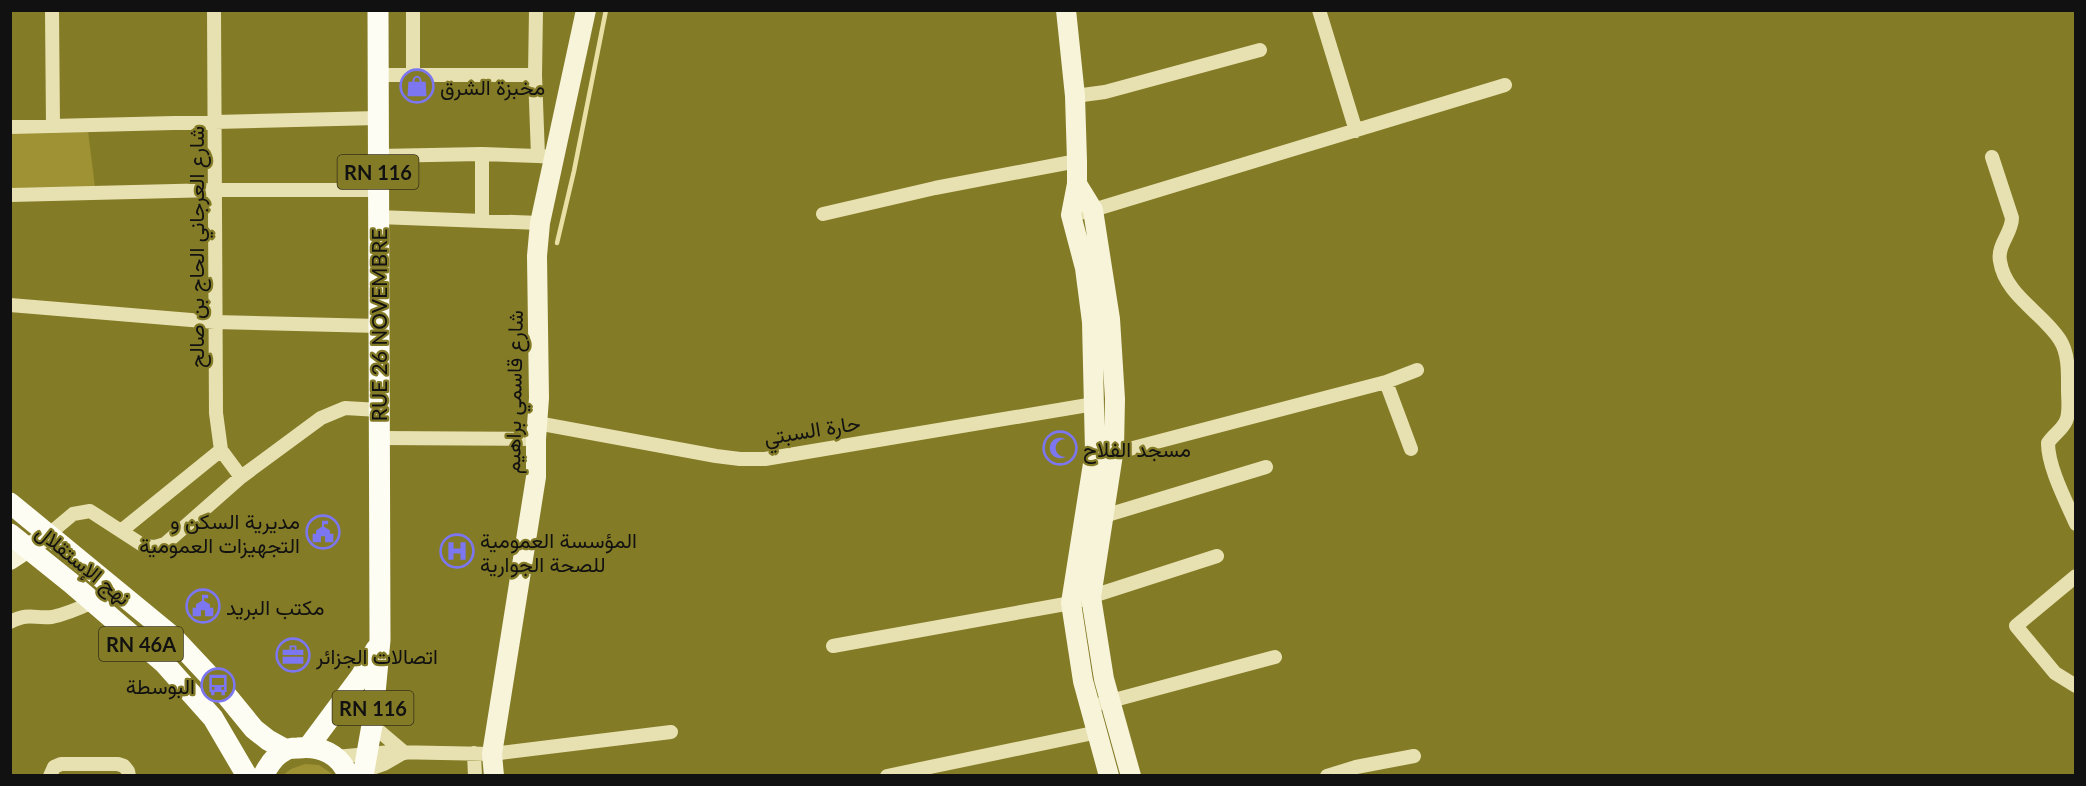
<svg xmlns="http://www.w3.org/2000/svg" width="2086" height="786" font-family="Lato,Vazirmatn,sans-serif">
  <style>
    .green { fill: #9e9234 }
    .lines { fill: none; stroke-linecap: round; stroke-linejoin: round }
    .stream { stroke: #e8e0a5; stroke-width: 4.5 }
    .street { stroke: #e7e1b1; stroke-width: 14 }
    .secondary { stroke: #f7f4da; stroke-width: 20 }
    .primary { stroke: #fefdf3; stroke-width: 21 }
    .labels { text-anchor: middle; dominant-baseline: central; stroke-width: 4.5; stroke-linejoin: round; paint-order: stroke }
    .shield { fill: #847b27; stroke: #343118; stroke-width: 1.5 }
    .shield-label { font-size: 20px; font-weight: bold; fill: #111 }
    .poi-label { font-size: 21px; fill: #111; stroke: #847b27; text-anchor: start }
    .street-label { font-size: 21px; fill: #111; stroke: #847b27 }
  </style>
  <rect width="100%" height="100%" fill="#847b27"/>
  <path class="green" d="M88,131L95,187L11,188L10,132Z
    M305,764L319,765L334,775H283L291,769Z"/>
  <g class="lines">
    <path class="stream" d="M557,243L574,171L606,10"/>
    <path class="street" d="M52,10L53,126
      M214,10L216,413L221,450L241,477
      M536,10L535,75L538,156L554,157
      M1319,10L1356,131
      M378,75H535
      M413,75V10
      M1075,96L1105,92L1260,50
      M10,127L378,118
      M378,156L482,154L538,156
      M1992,157L2012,218C2012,233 1997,245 2000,261C2005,295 2043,313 2060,340C2069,354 2068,374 2068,390C2068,399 2070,413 2066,421C2062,430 2053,435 2048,443C2048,467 2066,501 2076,524
      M10,195L216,190H378
      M823,214L935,188L1077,161
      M1071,215L1093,210L1505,85
      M378,217L540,223
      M482,221V154
      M10,305L215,322L379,326
      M1386,382L1411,449
      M537,423L716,456L740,459H765L1094,404
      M379,438L536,439
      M1114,453L1386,382L1417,370
      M1104,516L1266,467
      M121,531L221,450
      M48,535L73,514L90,511L144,546L155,547L165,544L241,477L321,418L345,408L379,410
      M2076,576L2016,626L2055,673L2076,686
      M10,622C30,612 34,619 52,617C67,614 80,608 93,602
      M833,646L1071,603L1217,556
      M1103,703L1275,657
      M372,725L405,753
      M474,753L475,776
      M335,757L391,752L492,754L671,732
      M364,771L384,764L403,753
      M50,776L54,767L61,764H118L124,766L128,771L129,776
      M887,776L1098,732
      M1327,776L1356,767L1414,756"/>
    <path class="secondary" d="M1066,10L1075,96L1077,161V184L1071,215L1085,268L1092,322L1095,451L1071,603L1083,681L1109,776
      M1077,184L1093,210L1110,319L1115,399L1114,448L1091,597L1104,679L1131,776
      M10,560L48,535
      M494,776L492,754L536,477V439L539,398L537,256L540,223L586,10"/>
    <path class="primary" d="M10,503L172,636L218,685L254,729L268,740L286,750
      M10,534L71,583L164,663L213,718L247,776
      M309,746L361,676L376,649
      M263,776C268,766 274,756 284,751C288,748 294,748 298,748C319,745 341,754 348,776
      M363,776L372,725L380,640L378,10"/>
  </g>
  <defs>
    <symbol id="shop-ring" viewBox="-11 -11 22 22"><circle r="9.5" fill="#847b27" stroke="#7c76f0" stroke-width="1.5"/><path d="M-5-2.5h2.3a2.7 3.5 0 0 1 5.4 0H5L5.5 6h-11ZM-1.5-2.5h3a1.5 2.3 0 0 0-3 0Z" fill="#7c76f0"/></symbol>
    <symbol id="mosque-ring" viewBox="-11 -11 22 22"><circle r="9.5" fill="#847b27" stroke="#7c76f0" stroke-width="1.5"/><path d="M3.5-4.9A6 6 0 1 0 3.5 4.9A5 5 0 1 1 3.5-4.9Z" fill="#7c76f0"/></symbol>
    <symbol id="civic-ring" viewBox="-11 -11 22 22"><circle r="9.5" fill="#847b27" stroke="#7c76f0" stroke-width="1.5"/><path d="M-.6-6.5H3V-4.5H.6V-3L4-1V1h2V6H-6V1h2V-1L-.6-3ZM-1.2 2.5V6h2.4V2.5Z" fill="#7c76f0"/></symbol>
    <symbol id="hospital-ring" viewBox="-11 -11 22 22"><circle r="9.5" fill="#847b27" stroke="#7c76f0" stroke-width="1.5"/><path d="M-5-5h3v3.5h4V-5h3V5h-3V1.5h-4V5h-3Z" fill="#7c76f0"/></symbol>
    <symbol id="office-ring" viewBox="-11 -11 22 22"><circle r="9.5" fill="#847b27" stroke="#7c76f0" stroke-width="1.5"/><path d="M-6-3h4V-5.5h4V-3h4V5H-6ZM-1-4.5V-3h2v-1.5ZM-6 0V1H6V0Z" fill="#7c76f0"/></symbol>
    <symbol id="bus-ring" viewBox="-11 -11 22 22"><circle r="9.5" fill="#847b27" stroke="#7c76f0" stroke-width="1.5"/><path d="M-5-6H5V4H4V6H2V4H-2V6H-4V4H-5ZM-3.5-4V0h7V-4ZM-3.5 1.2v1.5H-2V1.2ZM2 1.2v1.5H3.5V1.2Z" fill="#7c76f0"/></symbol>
  </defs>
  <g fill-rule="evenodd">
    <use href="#shop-ring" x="398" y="67" width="38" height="38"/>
    <use href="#mosque-ring" x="1041" y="429" width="38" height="38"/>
    <use href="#civic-ring" x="304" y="513" width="38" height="38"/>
    <use href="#hospital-ring" x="438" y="532" width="38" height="38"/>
    <use href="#civic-ring" x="184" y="587" width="38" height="38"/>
    <use href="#office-ring" x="274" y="636" width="38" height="38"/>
    <use href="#bus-ring" x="199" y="666" width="38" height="38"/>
  </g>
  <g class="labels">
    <g class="shield">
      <rect x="337.5" y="155" width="81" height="34" rx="4.5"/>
      <rect x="99" y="627" width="84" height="34" rx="4.5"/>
      <rect x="332.5" y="691" width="81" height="34" rx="4.5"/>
    </g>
    <g class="shield-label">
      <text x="378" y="172">RN 116</text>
      <text x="141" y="644">RN 46A</text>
      <text x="373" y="708">RN 116</text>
    </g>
    <g class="poi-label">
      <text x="440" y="86">مخبزة الشرق</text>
      <text x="1083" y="448">مسجد الفلاح</text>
      <text x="300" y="520" text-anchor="end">مديرية السكن و<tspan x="300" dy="24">التجهيزات العمومية</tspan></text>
      <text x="480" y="539">المؤسسة العمومية<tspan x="480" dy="24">للصحة الجوارية</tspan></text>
      <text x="226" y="606">مكتب البريد</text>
      <text x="316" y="655">اتصالات الجزائر</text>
      <text x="195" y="685" text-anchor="end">البوسطة</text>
    </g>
    <g class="street-label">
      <text transform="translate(195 247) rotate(-90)">شارع العرجاني الحاج بن صالح</text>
      <text transform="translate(378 325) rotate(-90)">RUE 26 NOVEMBRE</text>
      <text transform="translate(513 392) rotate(-89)">شارع قاسمي براهيم</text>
      <text transform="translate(812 429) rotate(-9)">حارة السبتي</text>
      <text transform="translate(84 564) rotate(39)">نهج الإستقلال</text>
    </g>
  </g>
  <rect width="2086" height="786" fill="none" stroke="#111111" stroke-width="24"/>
</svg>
